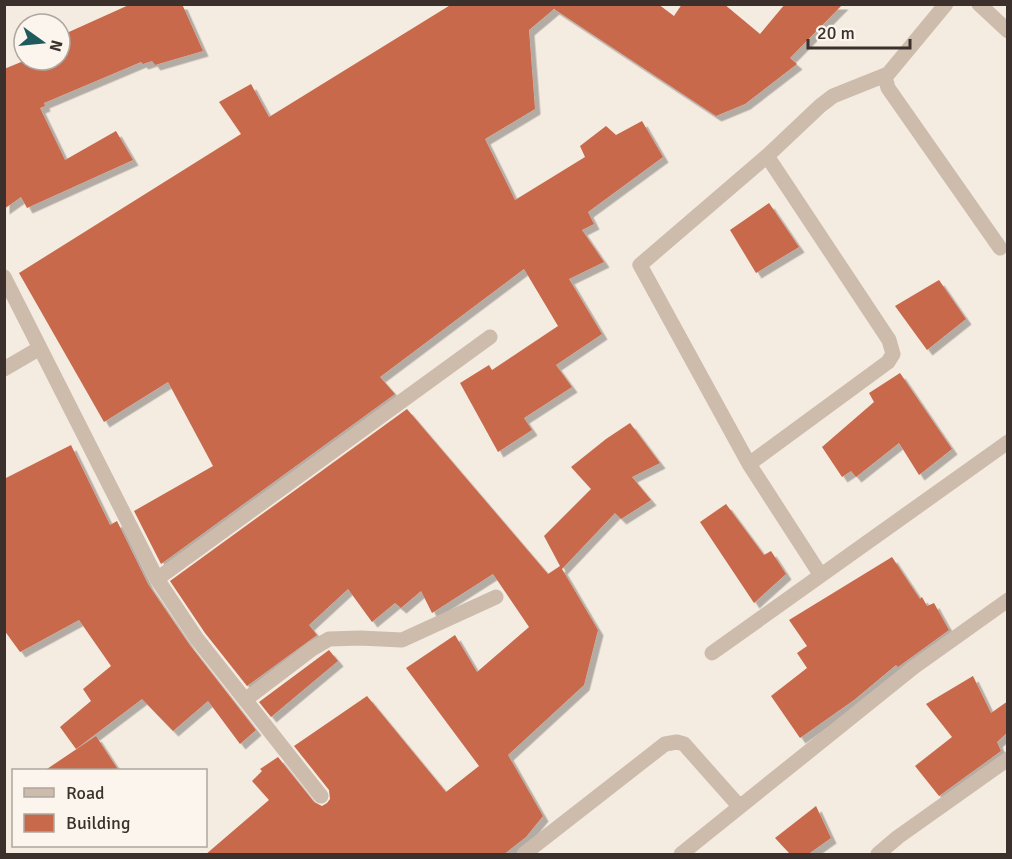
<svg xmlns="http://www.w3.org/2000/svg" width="1012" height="859" font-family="Signika,sans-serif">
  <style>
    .building { fill: #c8694b; filter: url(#shadow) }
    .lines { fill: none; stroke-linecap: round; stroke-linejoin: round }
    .minor { stroke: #cdbbac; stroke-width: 15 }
  </style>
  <defs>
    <filter id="shadow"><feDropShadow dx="5.5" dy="5.5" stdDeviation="0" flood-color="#0004"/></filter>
  </defs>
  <rect width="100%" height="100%" fill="#f4ebe1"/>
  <path class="building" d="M131,4H182L203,51L155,65L152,61L143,64L141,62L44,103L45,106L40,108L65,160L116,131L133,160L27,208L21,197L4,209V69L26,60H60V36Z
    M452,4H658L674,16L682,4H724L760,34L785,4H843L790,58L797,64L745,104L716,116L554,9L529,30L535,109L485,139L515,200L585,157L580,146L606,126L616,135L642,121L663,157L588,212L594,224L582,230L604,262L569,279L602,334L556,365L572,387L524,418L532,430L498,452L460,383L489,365L492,370L558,326L524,269L380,377L395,394L161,564L134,511L213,466L168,382L104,422L19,273L241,134L219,102L251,84L269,117Z
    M769,203L799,247L756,273L730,230Z
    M939,280L966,319L927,350L895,306Z
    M900,373L952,449L919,475L899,443L856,477L851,471L842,477L822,447L874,402L869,393Z
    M407,409L548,574L560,566L544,536L591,489L571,467L606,439L630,423L660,463L632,477L651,500L621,519L615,513L562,569L598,630L584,685L508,755L543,816L526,837L503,855H205L269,800L252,781L262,771L260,769L278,757L314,802L322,806L327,803L330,799L329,790L294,746L367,696L446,792L479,766L406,668L455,635L477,672L529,627L493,574L432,613L421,591L401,608L395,603L372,622L348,589L309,625L317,635L247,686L205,633L170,581Z
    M71,445L110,525L117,521L148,584L189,644L256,730L240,744L208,701L173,731L142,699L76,749L60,727L91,701L83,689L111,666L79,620L20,652L4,630V479Z
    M726,504L764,555L771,551L786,574L754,603L700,522Z
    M892,557L920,599L922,597L927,606L934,603L949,630L898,667L896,665L854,700L800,738L771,696L807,668L797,653L807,646L789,620Z
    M329,650L338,661L271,717L259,702Z
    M973,676L991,713L1008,701V732L997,742L1001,751L939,796L915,766L952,737L926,704Z
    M96,736L119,771H44Z
    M816,806L831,838L807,855H791L775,838Z"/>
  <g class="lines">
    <path class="minor" d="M979,4L1008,31
      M885,77L888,88L1000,248
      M4,277L157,579L197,639L321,796
      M4,369L40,348
      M749,464L888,362L893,354L889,340L767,156
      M820,574L749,464L640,265L767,156L820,106L833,96L888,74L946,4
      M157,579L490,337
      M712,653L1008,442
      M245,700L312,649L329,639L360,638L402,640L496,597
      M524,854L665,744L677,742L684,744L739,806
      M681,854L914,667L1008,600
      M878,854L898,837L1008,759"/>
  </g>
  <rect width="1012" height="859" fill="none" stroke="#3b302b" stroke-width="12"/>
  <rect x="12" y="769" width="195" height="78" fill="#fbf5ee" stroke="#aea6a0" stroke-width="1.5"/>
  <rect x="24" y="788" width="30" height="9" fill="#cdbbac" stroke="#aea6a0" stroke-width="1.5"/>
  <text x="66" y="799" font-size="18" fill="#3b302b">Road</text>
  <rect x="24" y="814" width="30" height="18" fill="#c8694b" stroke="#aea6a0" stroke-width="1.5"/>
  <text x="66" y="829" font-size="18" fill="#3b302b">Building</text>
  <g transform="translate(42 42) rotate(105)"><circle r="28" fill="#fbf5ee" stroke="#aea6a0" stroke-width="1.5"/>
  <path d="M0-4.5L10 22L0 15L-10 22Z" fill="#1f5a5e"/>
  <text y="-9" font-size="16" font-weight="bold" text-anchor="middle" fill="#3b302b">N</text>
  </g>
  <path d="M808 39v9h102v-9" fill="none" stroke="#3b302b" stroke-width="3"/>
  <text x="817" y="39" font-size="18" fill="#3b302b" stroke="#fbf5ee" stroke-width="4.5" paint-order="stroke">20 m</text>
</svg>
